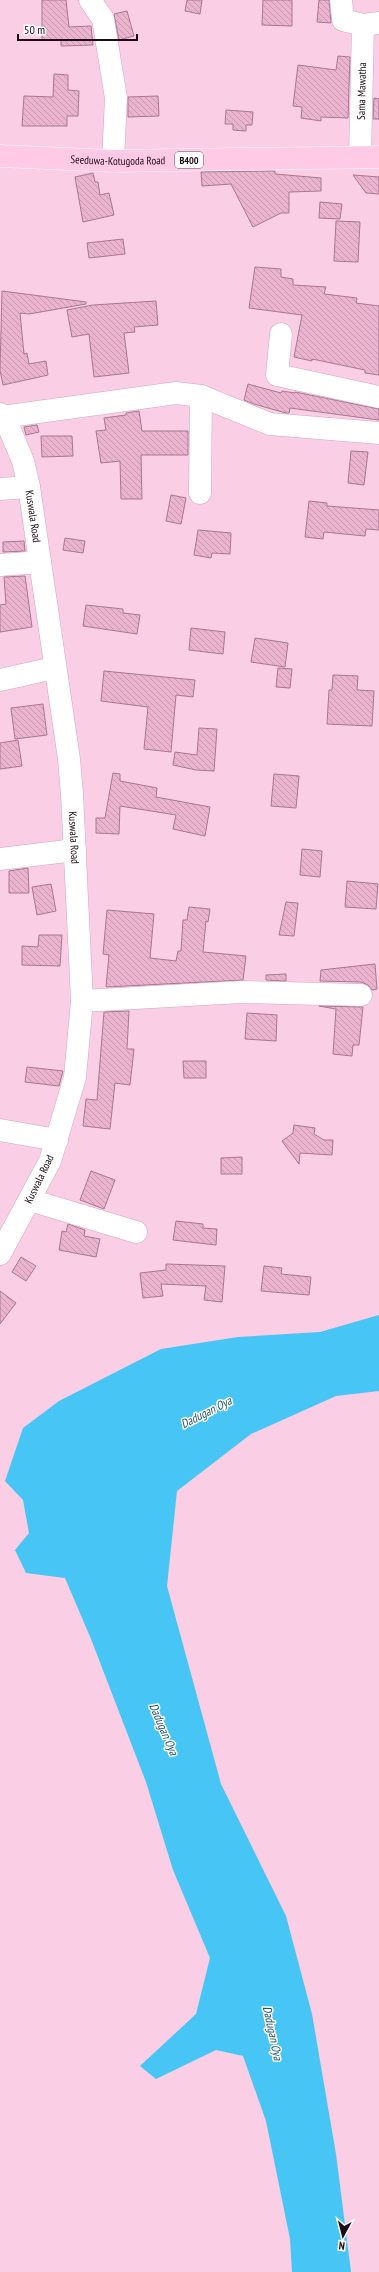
<svg xmlns="http://www.w3.org/2000/svg" width="379" height="2272" font-family="'PT Sans Narrow',sans-serif">
  <style>
    .water { fill: #47c6f5 }
    .building { fill: url(#building-back-hatch); stroke: #a87790 }
    .lines { fill: none; stroke-linecap: round; stroke-linejoin: round }
    .minor-casing { stroke: #d8a4be; stroke-width: 23 }
    .major-casing { stroke: #fff; stroke-width: 23 }
    .minor { stroke: #fff; stroke-width: 22 }
    .major { stroke: #fecae5; stroke-width: 22 }
    .labels { text-anchor: middle; dominant-baseline: central; stroke-width: 3; stroke-linejoin: round; paint-order: stroke }
    .shield { fill: #fefefe; stroke: #60545b; stroke-width: 1 }
    .shield-label { font-size: 10px; font-weight: bold; fill: #1d0b15 }
    .street-label { font-size: 11px; fill: #1d0b15; stroke: #fefefe }
    .water-label { font-size: 12px; font-style: italic; fill: #23566a; stroke: #fefefe }
  </style>
  <defs>
    <pattern id="building-back-hatch" width="6" height="6" patternUnits="userSpaceOnUse"><rect width="6" height="6" fill="#eab4cf"/><path d="M-1 5l2 2M0 0l6 6M5-1l2 2" fill="none" stroke="#c899b1"/></pattern>
  </defs>
  <rect width="100%" height="100%" fill="#facee4"/>
  <path class="water" d="M379,1315V1391L336,1396L251,1434L177,1491L167,1586L221,1784L286,1916L312,2014L336,2154L351,2272H292L290,2239L266,2121L243,2056L216,2050L156,2079L140,2066L196,2014L210,1958L173,1870L146,1782L91,1639L65,1578L26,1573L15,1550L29,1533L23,1500L5,1481L23,1428L59,1401L161,1349L238,1337L320,1332Z"/>
  <path class="building" d="M42,0H66L69,27L91,26L93,45L61,46V40H42Z
    M187,0H202L200,14L185,11Z
    M263,0H292V26L262,25Z
    M319,0H329L331,23L317,22Z
    M127,11L134,36L119,40L114,14Z
    M338,56L350,57L348,118L321,117V121L301,118L302,107L293,106L298,65L336,70Z
    M54,74L68,75V90L79,91L78,116H67V126H22L24,96L53,97Z
    M158,96L159,116L128,117V97Z
    M374,98L379,99V119H373Z
    M226,110L253,112L252,125H246V131L233,130V124H225Z
    M275,171V174L321,178V191L289,192V213H281L253,227L231,184L202,186L201,172Z
    M93,173L95,182H98L100,195L109,193L114,215L83,222L75,177Z
    M353,175L379,177V194L366,193Z
    M320,202L342,204L340,219L319,218Z
    M336,221L360,222L358,262L334,261Z
    M123,239L125,254L89,258L87,243Z
    M255,267L281,269V277L293,279V285L326,287L324,294L357,298L356,303L379,306V375L365,373V370L312,359V361L294,357L302,315L249,308Z
    M2,291L86,302V304L29,314L20,313L24,354L27,353L29,364L46,361L48,375L3,385L0,370Z
    M156,301L158,325L134,327L135,332L124,333L129,373L94,377L89,334L72,337L67,310L93,305Z
    M248,384L281,393L282,391L295,393V392L379,409V420L290,408L289,413H286L254,404L244,400Z
    M139,411L142,431H188V455H141L142,499H121L120,461L101,463L96,431L106,430L104,418L126,415V413Z
    M37,425L39,432L26,435L24,427Z
    M41,436H72L73,456L42,457Z
    M351,451L368,452L364,485L348,483Z
    M171,495L186,498L181,524L166,521Z
    M309,501L327,503V506L379,510V530L366,529L365,536L324,532L323,539L305,537Z
    M198,530L231,533L230,554L212,553L211,558L194,555Z
    M65,538L85,541L83,553L63,550Z
    M24,541L25,551L3,552V542Z
    M25,576L32,627L0,632V605L6,604L4,577Z
    M86,605L123,609V613L140,615L137,634L83,626Z
    M191,628L225,632L223,654L189,650Z
    M255,638L288,643L285,667L251,662Z
    M278,668L292,669L290,688L276,687Z
    M104,671L195,680L193,697L176,695L171,752L144,749L148,707L101,701Z
    M333,675L358,676L357,690L374,691L372,726L327,724L329,690H332Z
    M43,704L47,735L15,739L11,708Z
    M199,728L217,729L214,771L196,770L173,765L175,752L197,755Z
    M18,740L22,766L0,769V743Z
    M113,773L120,774V781L157,788L156,797L210,807L205,836L173,829L176,815L120,806L119,834L96,833V818H105Z
    M274,774L299,776L296,808L271,806Z
    M302,849L322,851L320,877L300,875Z
    M28,868L29,893H9V871Z
    M347,881L378,884L376,909L345,907Z
    M51,884L56,911L37,915L32,887Z
    M286,902L298,903L294,936L279,935Z
    M189,907L210,909L208,922L206,921L203,952L246,956L243,980L106,987L109,955L103,954L107,910L154,914L150,958L176,961L178,951H181L183,920H187Z
    M39,935H62L60,966L22,965V946L38,947Z
    M375,964L377,989L372,990L368,985L361,982L320,981L321,970Z
    M286,974V981L266,980V975Z
    M319,1006L363,1007L359,1045H353L352,1056L333,1054L336,1009Z
    M129,1011L127,1049H134L130,1085L115,1083L110,1129L83,1126L86,1099L97,1100L104,1012Z
    M247,1013L277,1015L276,1041L245,1039Z
    M183,1061H206V1078H184Z
    M27,1067L63,1071L59,1086L25,1082Z
    M294,1125L315,1128L314,1134L324,1140H333L332,1155L300,1153L299,1164L282,1141L293,1133Z
    M242,1157V1174H221V1158Z
    M91,1171L115,1180L104,1209L80,1200Z
    M176,1221L203,1224V1228L217,1229L216,1245L173,1240Z
    M68,1224L85,1230L84,1236L100,1239L96,1257L59,1250L62,1231L66,1232Z
    M21,1257L36,1266L26,1281L12,1272Z
    M166,1264L225,1266L222,1302L204,1300L206,1286L161,1284L163,1296L143,1298L140,1273L166,1270Z
    M264,1266L282,1268L281,1274L311,1277L309,1295L261,1291Z
    M0,1291L16,1303L0,1324Z"/>
  <g class="lines">
    <defs>
      <g id="minor">
        <path d="M90,0L103,19L116,98L113,161"/>
        <path d="M341,0L343,20L363,25L379,23"/>
        <path id="s1" d="M360,157L363,25"/>
        <path d="M281,334L277,375L379,397"/>
        <path id="s2" d="M0,414L7,423L23,461L29,487L69,759L72,794L82,1001L75,1077L50,1161L0,1254"/>
        <path d="M2,417L176,393L201,396L270,424L379,433"/>
        <path d="M0,489L29,487"/>
        <path d="M200,493L201,396"/>
        <path d="M0,565L40,562"/>
        <path d="M0,680L54,668"/>
        <path d="M0,859L75,850"/>
        <path d="M82,1001L241,992L361,995"/>
        <path d="M0,1130L57,1140"/>
        <path d="M30,1200L136,1232"/>
      </g>
      <g id="major">
        <path id="s3" d="M0,156L113,161L379,157"/>
      </g>
    </defs>
    <use href="#minor" class="minor-casing"/>
    <use href="#major" class="major-casing"/>
    <use href="#minor" class="minor"/>
    <use href="#major" class="major"/>
  </g>
  <g class="labels">
    <rect class="shield" x="175" y="152" width="28" height="16" rx="3"/>
    <g class="shield-label">
      <text x="189" y="160">B400</text>
    </g>
    <g class="street-label">
      <text stroke="none"><textPath href="#s1" startOffset="66">Sama Mawatha</textPath></text>
      <text stroke="none"><textPath href="#s3" startOffset="118">Seeduwa-Kotugoda Road</textPath></text>
      <text stroke="none"><textPath href="#s2" startOffset="109">Kuswala Road</textPath></text>
      <text stroke="none"><textPath href="#s2" startOffset="433">Kuswala Road</textPath></text>
      <text transform="translate(39 1179) rotate(-64)">Kuswala Road</text>
    </g>
    <g class="water-label">
      <text transform="translate(206 1412) rotate(-27)">Dadugan Oya</text>
      <text transform="translate(164 1729) rotate(67)">Dadugan Oya</text>
      <text transform="translate(273 2033) rotate(78)">Dadugan Oya</text>
    </g>
  </g>
  <g transform="translate(343 2236) rotate(187)" stroke="#fefefe" stroke-width="3" paint-order="stroke">
  <path d="M0-3L7 15L0 10L-7 15Z" fill="#1d0b15"/>
  <text y="-6" font-size="11" font-weight="bold" text-anchor="middle" fill="#1d0b15">N</text>
  </g>
  <path d="M18 34v6h119v-6" fill="none" stroke="#1d0b15" stroke-width="2"/>
  <text x="24" y="34" font-size="12" fill="#1d0b15" stroke="#fefefe" stroke-width="3" paint-order="stroke">50 m</text>
</svg>
